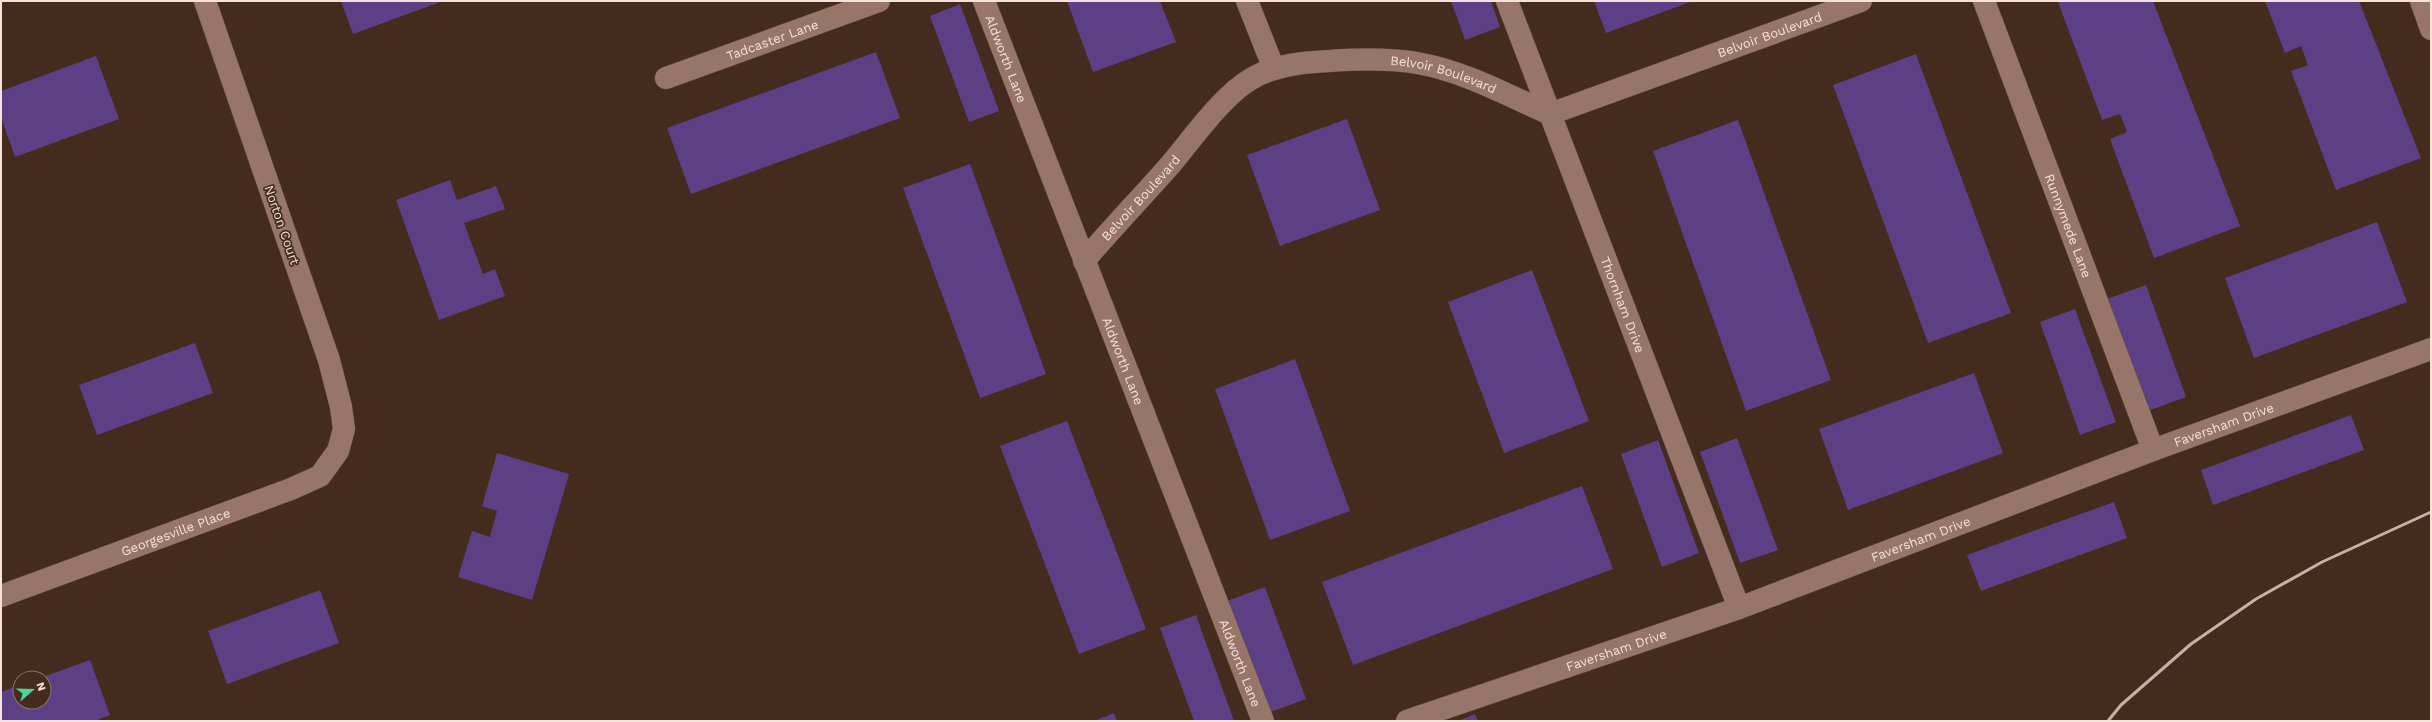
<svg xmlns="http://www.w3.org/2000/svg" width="2432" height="722" font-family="'Work Sans',sans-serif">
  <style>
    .building { fill: #5d3f85 }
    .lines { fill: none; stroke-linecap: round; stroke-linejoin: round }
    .minor-casing { stroke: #5f483e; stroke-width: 23 }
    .minor { stroke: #977669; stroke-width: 22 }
    .rail { stroke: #c6b0a8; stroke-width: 3 }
    .labels { text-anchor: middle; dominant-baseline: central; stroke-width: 3.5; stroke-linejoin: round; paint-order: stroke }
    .street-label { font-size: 13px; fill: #f5e2db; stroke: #452a1e }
  </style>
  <rect width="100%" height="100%" fill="#452a1e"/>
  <path class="building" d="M341,1H443L353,34Z
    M1067,1H1160L1176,42L1093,72Z
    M1451,1H1491L1500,27L1465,40Z
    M1594,1H1693L1606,33Z
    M2060,1H2153L2240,226L2154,258L2110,139L2127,132L2120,114L2102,120L2058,2Z
    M2265,1H2359L2421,158L2336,190L2291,71L2308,65L2301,46L2285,53Z
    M960,4L999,111L969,122L930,16Z
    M876,52L900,118L691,194L667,128Z
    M1916,54L2011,313L1928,343L1833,85Z
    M96,56L119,119L15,157L1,117V91Z
    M1347,119L1380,210L1280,246L1247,155Z
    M1738,120L1831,380L1746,411L1653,151Z
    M970,164L1046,374L980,398L903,188Z
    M450,180L457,200L496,186L505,209L464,223L483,274L495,269L505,296L439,320L396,200Z
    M2377,222L2407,302L2254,358L2225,278Z
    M1532,270L1589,421L1504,453L1448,302Z
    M2146,285L2186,397L2148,411L2107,299Z
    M2075,309L2116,422L2080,435L2040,322Z
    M195,343L213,393L97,435L79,385Z
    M1295,359L1350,511L1270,540L1215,389Z
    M1974,373L2003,453L1848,510L1819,429Z
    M2351,415L2364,450L2213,505L2201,470Z
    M1067,421L1146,629L1079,654L1000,446Z
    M1737,438L1778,550L1740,563L1700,452Z
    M1658,440L1699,553L1662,567L1621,454Z
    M497,453L569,474L532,600L458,577L472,531L490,537L497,511L482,506Z
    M1582,486L1613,569L1353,665L1322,582Z
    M2114,502L2127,538L1981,591L1967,555Z
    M1265,587L1306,699L1268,713L1227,601Z
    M320,590L339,643L227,684L208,631Z
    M1196,615L1234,721H1194L1160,628Z
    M90,660L110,715L95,721H1V692L20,685V702H44V678H40Z
    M1114,713L1117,721H1094Z
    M1475,714L1478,721H1458Z"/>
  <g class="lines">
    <defs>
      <g id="minor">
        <path id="s1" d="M984,1L1263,721"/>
        <path d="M1247,1L1274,69"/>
        <path id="s2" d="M1507,1L1739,608"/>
        <path id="s3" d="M1984,1L2153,450"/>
        <path d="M2421,1L2431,29"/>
        <path id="s4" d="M666,78L879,1"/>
        <path id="s5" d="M1084,261C1112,228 1142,197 1171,164C1192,139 1223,95 1251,79C1274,65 1304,62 1330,61C1359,59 1388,58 1417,63C1464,71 1507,95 1550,114L1861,1"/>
        <path id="s6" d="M1,596L291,489L320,476L338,451L344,429L341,407L329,360L205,1"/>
        <path id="s7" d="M1407,721L1739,608L2153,450L2431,349"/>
      </g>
    </defs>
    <use href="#minor" class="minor-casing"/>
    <use href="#minor" class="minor"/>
    <path class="rail" d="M2108,721L2121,705L2191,644L2256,599L2322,562L2431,512"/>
  </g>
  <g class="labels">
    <g class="street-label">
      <text stroke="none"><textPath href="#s5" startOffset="793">Belvoir Boulevard</textPath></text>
      <text stroke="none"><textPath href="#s4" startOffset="113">Tadcaster Lane</textPath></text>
      <text stroke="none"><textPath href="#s1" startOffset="62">Aldworth Lane</textPath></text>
      <text stroke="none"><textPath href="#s5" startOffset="445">Belvoir Boulevard</textPath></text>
      <text stroke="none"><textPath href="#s5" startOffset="85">Belvoir Boulevard</textPath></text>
      <text transform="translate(282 225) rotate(71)">Norton Court</text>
      <text stroke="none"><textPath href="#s3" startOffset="240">Runnymede Lane</textPath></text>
      <text stroke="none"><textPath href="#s2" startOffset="325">Thornham Drive</textPath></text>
      <text stroke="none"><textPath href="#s1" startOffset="386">Aldworth Lane</textPath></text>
      <text stroke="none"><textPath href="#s7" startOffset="869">Faversham Drive</textPath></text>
      <text stroke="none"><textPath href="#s6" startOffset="186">Georgesville Place</textPath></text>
      <text stroke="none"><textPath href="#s7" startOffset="545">Faversham Drive</textPath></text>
      <text stroke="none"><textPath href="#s7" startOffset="221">Faversham Drive</textPath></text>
      <text stroke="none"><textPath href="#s1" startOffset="710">Aldworth Lane</textPath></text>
    </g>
  </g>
  <rect width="2432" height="722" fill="none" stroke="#f5e2db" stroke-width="4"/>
  <g transform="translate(32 690) rotate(70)"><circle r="19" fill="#452a1e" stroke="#8b746a"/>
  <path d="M0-3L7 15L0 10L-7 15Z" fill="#4cd39a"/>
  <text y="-6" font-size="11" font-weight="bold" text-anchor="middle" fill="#f5e2db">N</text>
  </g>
</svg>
